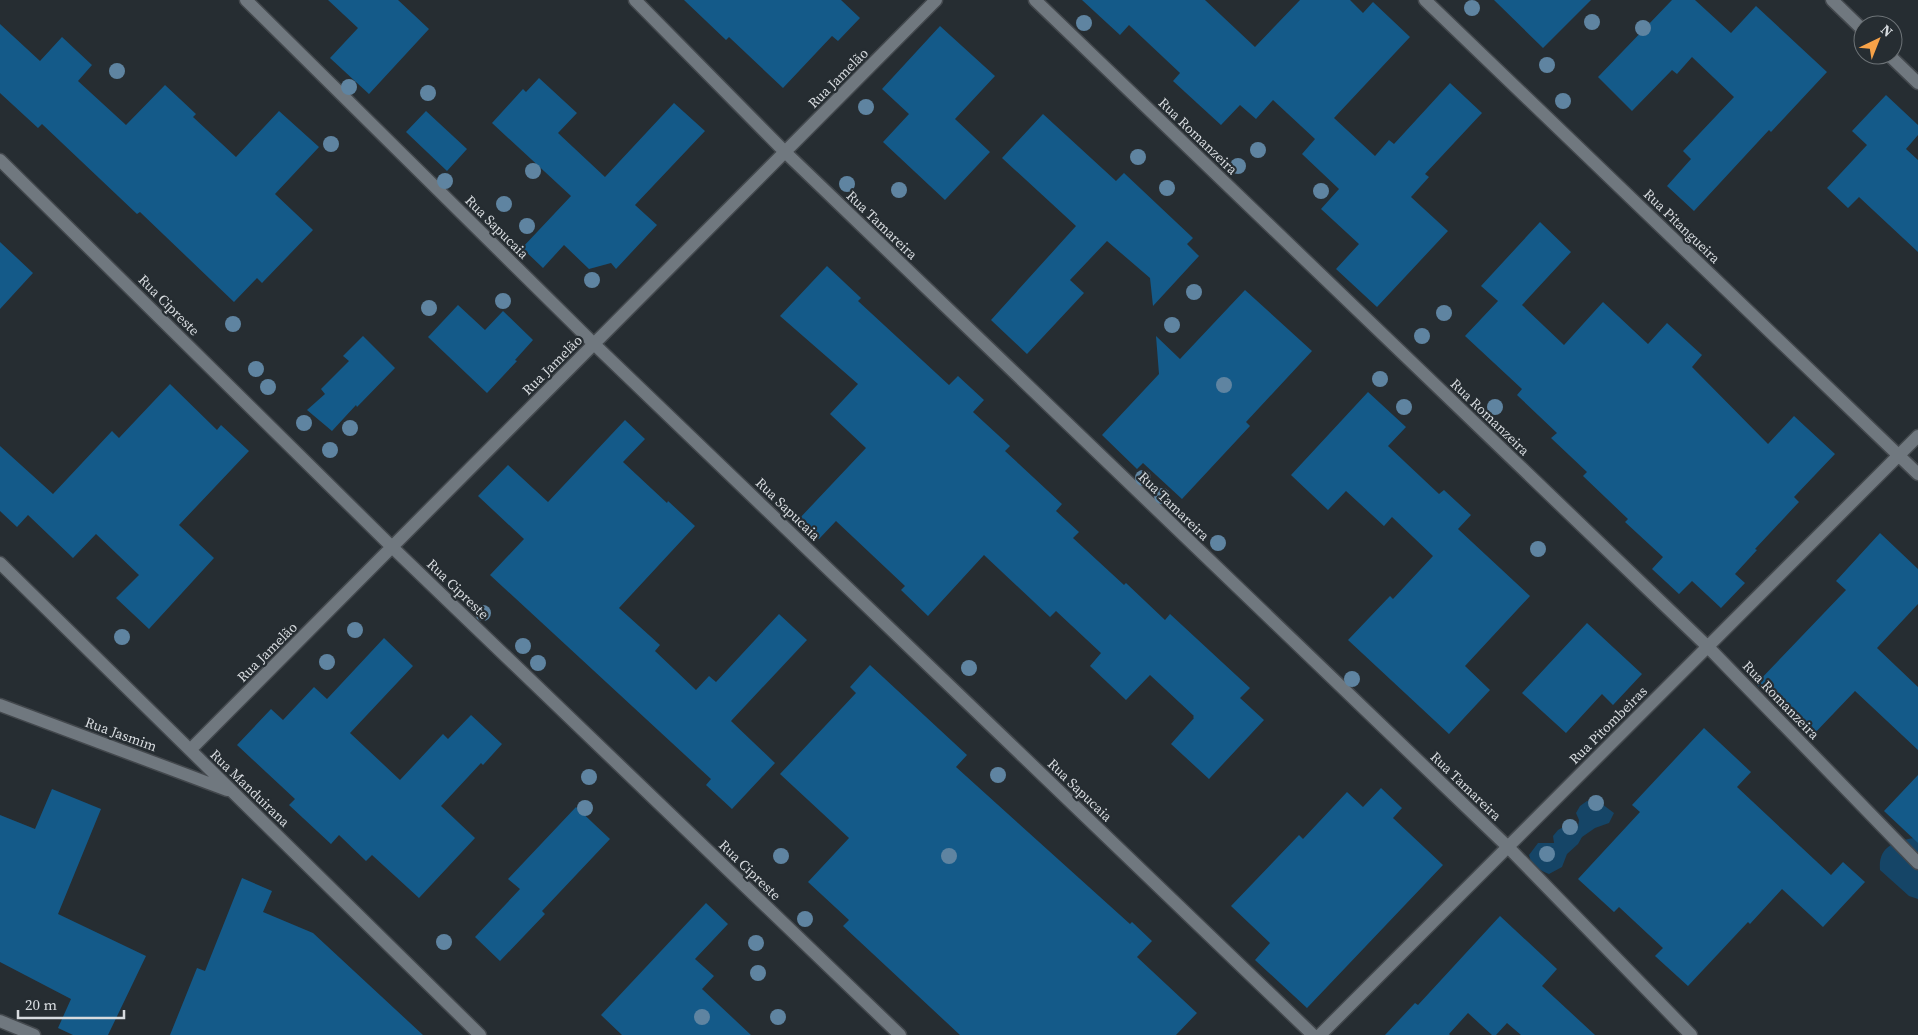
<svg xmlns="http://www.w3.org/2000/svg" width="1918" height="1035" font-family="'Source Serif 4',serif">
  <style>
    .green { fill: #154567 }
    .building { fill: #145a89 }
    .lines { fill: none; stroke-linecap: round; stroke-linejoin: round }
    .minor-casing { stroke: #43484d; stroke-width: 15 }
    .minor { stroke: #70787f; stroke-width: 12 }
    .tree { fill: #5f84a1 }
    .labels { text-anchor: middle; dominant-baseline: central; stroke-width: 4.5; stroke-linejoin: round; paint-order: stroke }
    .street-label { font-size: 14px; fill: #d7dbdf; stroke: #262d32 }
  </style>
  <rect width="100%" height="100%" fill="#262d32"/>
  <path class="green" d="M1587,801L1602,804L1614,813L1609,823L1595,828L1582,837L1578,844L1567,854L1562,867L1549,874C1539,870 1531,865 1529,855L1538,843H1554L1553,836L1558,830L1565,826L1571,831L1578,827L1579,820L1576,813L1580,806Z
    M1914,838L1918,839V899L1909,896L1880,870C1878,847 1894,841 1914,838Z"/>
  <path class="building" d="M328,0H398L429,29L369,94L330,58L358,28Z
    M684,0H841L860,18L838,41L832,36L783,88L729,37L726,40Z
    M1082,0H1205L1255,47L1300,0H1350L1363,13L1373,2L1410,37L1334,118L1375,156L1389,140L1394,144L1450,83L1482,113L1425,174L1429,177L1411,197L1448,231L1377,307L1336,269L1359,244L1321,209L1339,189L1302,154L1315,139L1273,100L1256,119L1240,105L1221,125L1173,81L1180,73L1129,25L1120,35Z
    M1494,0H1591L1543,48Z
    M1672,0H1695L1731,33L1756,6L1827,72L1771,132L1769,130L1694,211L1667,186L1691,159L1683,151L1734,97L1692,57L1677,74L1672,70L1632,111L1598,77Z
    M0,24L40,61L62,37L92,65L78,81L126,125L165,85L196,114L193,117L236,157L279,111L319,147L275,194L313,230L262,283L257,278L234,302L140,212L137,214L42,124L38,128L0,93Z
    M940,26L995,76L955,119L990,152L945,200L883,142L909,114L882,89Z
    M539,78L577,113L558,133L605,177L674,103L705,131L635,205L657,225L616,269L611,263L589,269L564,245L543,268L522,248L571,196L492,123L523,89L526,92Z
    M1886,95L1918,125V135L1906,149L1918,160V252L1859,197L1848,208L1827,188L1867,145L1852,131Z
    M426,111L467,149L447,171L406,132Z
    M1043,114L1116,181L1124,173L1193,238L1187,244L1199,256L1153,306L1150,278L1107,241L1070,280L1084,293L1027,354L991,320L1076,226L1002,158Z
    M1540,222L1571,252L1522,305L1564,345L1603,302L1648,344L1667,323L1702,355L1692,367L1768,444L1794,416L1835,454L1794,497L1799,502L1755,549L1757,550L1735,574L1745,583L1721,608L1692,581L1679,594L1652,569L1663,557L1625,522L1628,519L1583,476L1587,472L1551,438L1557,433L1517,395L1522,389L1465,336L1498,301L1481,286Z
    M0,242L33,273L0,309Z
    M827,266L861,298L858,301L949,385L958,376L984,400L973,412L1010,446L1005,451L1062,504L1056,511L1079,532L1073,538L1124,585L1126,583L1165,620L1170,614L1250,688L1240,698L1264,720L1209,779L1171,744L1194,718L1193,717L1194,716L1150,675L1126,700L1090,666L1101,653L1056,611L1050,617L984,555L928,616L901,590L905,586L836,521L819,539L798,520L866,448L830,414L858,384L780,316Z
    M1245,290L1312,351L1246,422L1250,426L1182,499L1143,463L1137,469L1102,435L1159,374L1156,336L1180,359Z
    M458,305L485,330L503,311L533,340L515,360L517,361L487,393L428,337Z
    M363,336L395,368L357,407L356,405L332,431L307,410L325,394L321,389L349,361L343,356Z
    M170,384L217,430L221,425L249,451L179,525L214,558L149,629L116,598L139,575L96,534L73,558L28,515L17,527L0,511V446L53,494L112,431L119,438Z
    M1368,392L1406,427L1388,446L1439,494L1444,490L1471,515L1458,529L1530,596L1465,666L1490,690L1449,734L1348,640L1390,596L1393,599L1433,556L1392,517L1384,526L1346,491L1328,510L1291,475Z
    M625,420L645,439L623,462L667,503L668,501L695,526L619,608L660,645L655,651L696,690L709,676L716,682L779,614L807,640L731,721L775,763L732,809L706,785L711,779L490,575L524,539L478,496L508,465L548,502Z
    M1880,533L1918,569V604L1877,648L1918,687V750L1855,691L1812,736L1756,684L1846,590L1836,581Z
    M1587,623L1642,674L1613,705L1602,694L1566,733L1522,693Z
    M384,638L413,666L350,733L400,780L443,734L448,739L471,715L502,744L483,765L481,763L441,806L475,838L419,898L372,855L366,861L339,835L331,844L289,805L295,799L237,745L271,709L283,720L314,687L327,699Z
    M870,665L967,755L956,767L1130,924L1132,922L1152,941L1137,957L1197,1013L1176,1035H960L843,926L849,920L808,882L849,838L780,774L856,693L850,687Z
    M1704,728L1751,772L1737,787L1831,875L1843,862L1865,882L1823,927L1782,889L1750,924L1748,922L1688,986L1655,956L1663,948L1619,907L1614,912L1578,879L1640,812L1632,805Z
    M1918,775V843L1884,811Z
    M1381,788L1402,808L1393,818L1443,865L1307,1008L1255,960L1270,943L1231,906L1299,835L1303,839L1347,792L1363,807Z
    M52,789L101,809L58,914L146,956L108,1035H73L58,1028L71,999L0,962V815L35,829Z
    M576,807L610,839L542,911L545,914L500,961L475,937L520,889L508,879Z
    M242,878L272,891L263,912L313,933L423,1035H170L197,968L205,971Z
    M706,903L728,924L695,959L714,976L702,989L751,1035H622L601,1015Z
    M1500,916L1557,969L1542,986L1595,1035H1521L1507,1023L1496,1035H1492L1468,1013L1449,1034L1450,1035H1385L1415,1003L1418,1005Z"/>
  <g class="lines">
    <defs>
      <path id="minor" d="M246,0L594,344L1313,1035
        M635,0L785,152L1508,847L1691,1035
        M1035,0L1708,647L1918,863
        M1425,0L1918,474
        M1832,0L1863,30
        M1889,55L1918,83
        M0,160L392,547L900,1035
        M0,563L480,1035
        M0,705L227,790
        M190,750L936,0
        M0,1021L34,1035
        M1320,1035L1918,436"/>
    </defs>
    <use href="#minor" class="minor-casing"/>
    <use href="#minor" class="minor"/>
  </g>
  <g class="tree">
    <circle cx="1472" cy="8" r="8"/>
    <circle cx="1592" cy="22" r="8"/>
    <circle cx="1084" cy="23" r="8"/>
    <circle cx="1643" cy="28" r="8"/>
    <circle cx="1547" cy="65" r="8"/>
    <circle cx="117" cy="71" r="8"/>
    <circle cx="349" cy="87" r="8"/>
    <circle cx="428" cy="93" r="8"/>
    <circle cx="1563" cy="101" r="8"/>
    <circle cx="866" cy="107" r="8"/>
    <circle cx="331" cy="144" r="8"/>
    <circle cx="1258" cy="150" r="8"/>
    <circle cx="1138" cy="157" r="8"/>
    <circle cx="1238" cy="166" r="8"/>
    <circle cx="533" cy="171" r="8"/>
    <circle cx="445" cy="181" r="8"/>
    <circle cx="847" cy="184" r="8"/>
    <circle cx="1167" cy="188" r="8"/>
    <circle cx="899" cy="190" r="8"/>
    <circle cx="1321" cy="191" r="8"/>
    <circle cx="504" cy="204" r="8"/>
    <circle cx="527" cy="226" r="8"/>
    <circle cx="592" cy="280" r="8"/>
    <circle cx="1194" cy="292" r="8"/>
    <circle cx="503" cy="301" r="8"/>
    <circle cx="429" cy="308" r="8"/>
    <circle cx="1444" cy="313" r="8"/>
    <circle cx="233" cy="324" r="8"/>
    <circle cx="1172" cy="325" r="8"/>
    <circle cx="1422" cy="336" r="8"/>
    <circle cx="256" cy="369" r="8"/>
    <circle cx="1380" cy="379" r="8"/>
    <circle cx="1224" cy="385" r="8"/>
    <circle cx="268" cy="387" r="8"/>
    <circle cx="1404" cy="407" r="8"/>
    <circle cx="1495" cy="407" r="8"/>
    <circle cx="304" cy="423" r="8"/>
    <circle cx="350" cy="428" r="8"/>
    <circle cx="330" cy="450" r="8"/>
    <circle cx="1143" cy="478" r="8"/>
    <circle cx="1162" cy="496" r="8"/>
    <circle cx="1218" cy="543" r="8"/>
    <circle cx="1538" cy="549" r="8"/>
    <circle cx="483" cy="613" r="8"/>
    <circle cx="355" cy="630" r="8"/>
    <circle cx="122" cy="637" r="8"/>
    <circle cx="523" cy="646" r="8"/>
    <circle cx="327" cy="662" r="8"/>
    <circle cx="538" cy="663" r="8"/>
    <circle cx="969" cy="668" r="8"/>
    <circle cx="1352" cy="679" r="8"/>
    <circle cx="998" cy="775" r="8"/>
    <circle cx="589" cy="777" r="8"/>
    <circle cx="1596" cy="803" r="8"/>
    <circle cx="585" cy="808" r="8"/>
    <circle cx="1570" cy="827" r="8"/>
    <circle cx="1547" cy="854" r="8"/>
    <circle cx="781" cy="856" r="8"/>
    <circle cx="949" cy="856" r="8"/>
    <circle cx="805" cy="919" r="8"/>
    <circle cx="444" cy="942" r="8"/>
    <circle cx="756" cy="943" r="8"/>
    <circle cx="758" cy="973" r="8"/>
    <circle cx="702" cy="1017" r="8"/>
    <circle cx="778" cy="1017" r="8"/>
  </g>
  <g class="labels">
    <g class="street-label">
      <text transform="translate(838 78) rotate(-45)">Rua Jamelão</text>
      <text transform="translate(1198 136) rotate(44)">Rua Romanzeira</text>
      <text transform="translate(882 225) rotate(44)">Rua Tamareira</text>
      <text transform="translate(1682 226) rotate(44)">Rua Pitangueira</text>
      <text transform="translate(497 227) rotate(45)">Rua Sapucaia</text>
      <text transform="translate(169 305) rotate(45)">Rua Cipreste</text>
      <text transform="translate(552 365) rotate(-45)">Rua Jamelão</text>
      <text transform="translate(1490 417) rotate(44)">Rua Romanzeira</text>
      <text transform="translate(1174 506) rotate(44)">Rua Tamareira</text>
      <text transform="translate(788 509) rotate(44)">Rua Sapucaia</text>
      <text transform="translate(458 589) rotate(44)">Rua Cipreste</text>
      <text transform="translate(267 652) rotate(-45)">Rua Jamelão</text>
      <text transform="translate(1781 700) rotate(46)">Rua Romanzeira</text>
      <text transform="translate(1608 725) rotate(-45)">Rua Pitombeiras</text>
      <text transform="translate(121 734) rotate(20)">Rua Jasmim</text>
      <text transform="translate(1466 786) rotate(44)">Rua Tamareira</text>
      <text transform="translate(250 788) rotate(44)">Rua Manduirana</text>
      <text transform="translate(1080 790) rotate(44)">Rua Sapucaia</text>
      <text transform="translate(750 870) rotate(44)">Rua Cipreste</text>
    </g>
  </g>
  <g transform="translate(1878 40) rotate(43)"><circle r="24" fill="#262d32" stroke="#6d7377"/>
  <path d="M0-4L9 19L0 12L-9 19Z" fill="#f7a248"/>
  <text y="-8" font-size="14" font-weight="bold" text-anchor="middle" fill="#d7dbdf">N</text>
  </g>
  <path d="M18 1010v8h106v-8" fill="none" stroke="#d7dbdf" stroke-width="2.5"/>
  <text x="25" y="1010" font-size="15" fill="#d7dbdf" stroke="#262d32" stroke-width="4" paint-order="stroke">20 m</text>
</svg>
